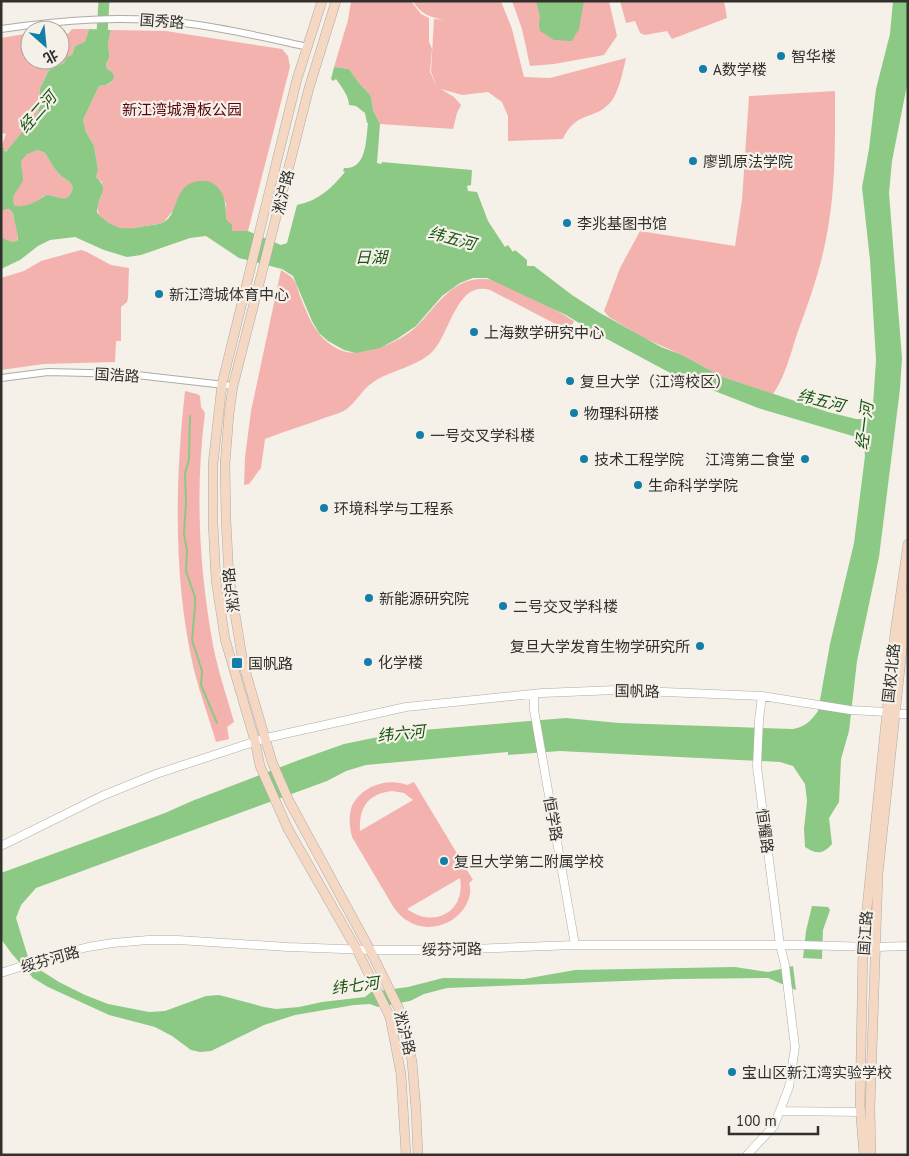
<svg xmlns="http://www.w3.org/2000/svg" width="909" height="1156" font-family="'PT Sans','Noto Sans SC',sans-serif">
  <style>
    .green { fill: #f4b2ae; fill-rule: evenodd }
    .water { fill: #8bc984; fill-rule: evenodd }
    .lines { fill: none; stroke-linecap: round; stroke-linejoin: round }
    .stream { stroke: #8bc984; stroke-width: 2 }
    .river { stroke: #8bc984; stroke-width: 11 }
    .minor-casing { stroke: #afaba4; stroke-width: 8 }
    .tertiary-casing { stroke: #afaba4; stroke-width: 9 }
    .secondary-casing { stroke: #afaba4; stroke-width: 10 }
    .minor { stroke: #fff; stroke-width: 6 }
    .tertiary { stroke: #fff; stroke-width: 8 }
    .secondary { stroke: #f4d8c4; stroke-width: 9 }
    .poi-dot { fill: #137ea7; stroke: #f5f1e9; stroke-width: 2 }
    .labels { text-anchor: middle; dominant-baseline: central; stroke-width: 4.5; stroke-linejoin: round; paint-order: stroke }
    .street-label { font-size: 15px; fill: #31302d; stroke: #f5f1e9 }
    .poi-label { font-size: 15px; fill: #31302d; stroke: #f5f1e9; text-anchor: start }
    .park-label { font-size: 15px; fill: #5a030e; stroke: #f5f1e9 }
    .water-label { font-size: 16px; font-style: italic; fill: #185512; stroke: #f5f1e9 }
  </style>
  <rect width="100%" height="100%" fill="#f5f1e9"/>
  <path class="green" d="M351,1H411L421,14L429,18V42L432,49L430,72L437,87L431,72L434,19L445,20C432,18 420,14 413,1H501L512,29L524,77L550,78L626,58C623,71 618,97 608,105C592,120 575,112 563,139L508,141V116L502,102L488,92L462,95L441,89L454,97L461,105L457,113L453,129L380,124L373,110L371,96L359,83L349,69L334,67L348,20Z
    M512,1H609L617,36L604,55L554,64L530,66L522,29Z
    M620,1H724L727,18L672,39L667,31L645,35L640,33L635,21L626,23Z
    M72,29H89L85,43L75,46L72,55L64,63L49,70L40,88L39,111L9,149L6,152H4L5,148L1,147L6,134L1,133V38L30,33V60H60V31L68,34Z
    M111,30L166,31L282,49L288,56L290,67L248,231H232L231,225L226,219V204L219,188L171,213L164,222L158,224L126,229L115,227L99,216L97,207L102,194V182L96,177L98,170L94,146L86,132L83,120L99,86L110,84L113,80L112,72L107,69L106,63C113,55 107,51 108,43C109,38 110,34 111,30Z
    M835,91C835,136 836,183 828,228C822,265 810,299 797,334C791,353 785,377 773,394L723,377L680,354L644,338L609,317L604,311L620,268L640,231L735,246L742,200L749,96Z
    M38,150L45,153L54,168L61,176L70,182L73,188C68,209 55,192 44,196C40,198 42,199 39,201C33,205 22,207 15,206C9,195 19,190 22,180C24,173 17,164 23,157C26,153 33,151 38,150Z
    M6,209H9L13,213C14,223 20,232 17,241L9,242L1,237V212Z
    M81,250L87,252L111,265L129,268L128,298L127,302L121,307V341H116L115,362L44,364L1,370V278L24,271L41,261Z
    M281,270C285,273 290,275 293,279C297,283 298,291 300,296C309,319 318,342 343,351C352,354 360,352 369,350C387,346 403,339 416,327C436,307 452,277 485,279C500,279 559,311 574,321L569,331L490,290C455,280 450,338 430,354C415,366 395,370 378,379C363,387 359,399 348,408C342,413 333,415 327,417C306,425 285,431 265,439L261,468L249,484L244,485L245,457L251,411Z
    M185,391L197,394L200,396L201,407L205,413C195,490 199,568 213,645C218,671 227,697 234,722L227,727L229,739L216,742C209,718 200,694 194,670C173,581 175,481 185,391Z
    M414,782L473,880L469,883C470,886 471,891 470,894C465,921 431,936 408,921C402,918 398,913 394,908L352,837C349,826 348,811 354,802C365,785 389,778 407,785ZM392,791L404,793L413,800L360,831C359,808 367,794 392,791ZM460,878C466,912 434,929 407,909Z"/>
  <path class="water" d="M536,1H584L579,29L572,41L554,40L540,31L539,25L540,17Z
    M893,1H908V80L892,161L889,193L902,358L900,389L879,557L857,661L849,731L841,759L839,802L829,818L832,844C823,854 817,855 805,847L804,829L807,801L805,784L793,766L780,762L560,751L508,755V752L366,765L346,771L327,781L36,888L21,905L16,918L28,957L37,968L59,982L85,995L108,1004L149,1012L165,1011L206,996L219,995L264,1007L276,1009L299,1007L322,1002L365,997L371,992L408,987L443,978L524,979L575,970L735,967L768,972L793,966L796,990L768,978L675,979L447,988L424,994L410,1001L378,1007L370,1004L354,1005L295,1015L264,1025L211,1051L200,1052L191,1050L172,1036L155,1027L109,1015L48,987L33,978L12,954L1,939V873L165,813L192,801L299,760L344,744L378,737L423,730L566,718L619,723L793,729C805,727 811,721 818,711L830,644L854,543L865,456L864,445L856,437L758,408L674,375L592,331L566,315L487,278H473L460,283L442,296L416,326L397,339L380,348L356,353L344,350L328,341L319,333L312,321L293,276L282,269L239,258L206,236L190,238L141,255L127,257L104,250L75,237L50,240L38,246L20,260L1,269V237C7,240 12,244 18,240C18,231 14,222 13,213L9,209H6L1,212V147L5,148L4,151L6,152L39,111L40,88L49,70L64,63L67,57L72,55L75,46L85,42L89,29L111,30C110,34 109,38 108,43C107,51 113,55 106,63L107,69L112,72L114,76C113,84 106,85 99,86L83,120L86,132L94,146L98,170L96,177C111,190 97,196 97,212C99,216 101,217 105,220C120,231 127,229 145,226C151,225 158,225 164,222C177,215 174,193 189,184C195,181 201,180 207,181C225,186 226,204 226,219L232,225V231H248L281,245L287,243L297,205C318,201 332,188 345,172L343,171L344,168C367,170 366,139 368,123H367L365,113L356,106L349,105C349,96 342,88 336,79L333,81L331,79L334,67L349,69L359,83L371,96L373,110L380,124L377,163L381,164L382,162L472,170L471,185L467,186L468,191L477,192L488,221L505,247L508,245L513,252L515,250L527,260V266H534L572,295L600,313L661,347L680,354L723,377L828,412L856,419H863L868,416L873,405L876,360L870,260L862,187L869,149L876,89L890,34ZM38,150L45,153L54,168L61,176L70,182L73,188C68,206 58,195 46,195C36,202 28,207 15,206C9,194 21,189 23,179C23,173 21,167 21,161L27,154Z
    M812,906L828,907L830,910L823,930L822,959L803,958L806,931Z"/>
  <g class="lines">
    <path class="stream" d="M190,416L189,459L185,474L186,502L184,534L187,551L186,571L195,597V606L192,640L202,671L201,685L217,723"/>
    <path class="river" d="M99,44L102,33L104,1"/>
    <defs>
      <path id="minor" d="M1,29C62,20 123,15 184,23C226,28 267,38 308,47
        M1,378L48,372L128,374L233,386"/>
      <path id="tertiary" d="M534,694V710L575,945
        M896,714H908
        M1,846L102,796L156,774L266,738L406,707L542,693L616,690L762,696L850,710L887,712
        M1,973L57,955L88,947L113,943L148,940H178L288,947L370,950H446L575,945H799L875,947L908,946
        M780,1111L861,1112
        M747,1155L774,1126L789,1087L795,1047L785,965L780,945L757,767L759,720L762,696"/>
      <path id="secondary" d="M322,1L297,79L222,384L213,464V523L216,580L225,639L255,741L260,766L288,829L357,950L390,1017L401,1074L406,1155
        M336,1L309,88L233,386L229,414L225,464L226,520L229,577L243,663L272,762L289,801L370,950L401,1013L412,1061L416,1110L418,1155
        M864,1155L860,1106L863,947L895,633L908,544
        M871,1155L870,1108L878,874L908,594"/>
    </defs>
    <use href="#minor" class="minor-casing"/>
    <use href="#tertiary" class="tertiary-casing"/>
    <use href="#secondary" class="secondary-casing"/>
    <use href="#minor" class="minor"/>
    <use href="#tertiary" class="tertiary"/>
    <use href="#secondary" class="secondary"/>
  </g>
  <g class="poi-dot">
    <circle cx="781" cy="56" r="5"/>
    <circle cx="703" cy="69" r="5"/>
    <circle cx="693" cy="161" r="5"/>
    <circle cx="567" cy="223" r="5"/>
    <circle cx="159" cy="294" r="5"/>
    <circle cx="474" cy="332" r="5"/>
    <circle cx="570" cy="381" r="5"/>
    <circle cx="574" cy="413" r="5"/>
    <circle cx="420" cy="435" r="5"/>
    <circle cx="584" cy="459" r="5"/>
    <circle cx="805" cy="459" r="5"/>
    <circle cx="638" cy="485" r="5"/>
    <circle cx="324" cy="508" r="5"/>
    <circle cx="369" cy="598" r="5"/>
    <circle cx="503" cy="606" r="5"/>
    <circle cx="700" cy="646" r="5"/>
    <circle cx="368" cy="662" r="5"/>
    <rect x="231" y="657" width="12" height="12" rx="2.5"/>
    <circle cx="444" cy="861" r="5"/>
    <circle cx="732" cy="1072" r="5"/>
  </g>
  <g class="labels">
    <g class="street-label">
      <text transform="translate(162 21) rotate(4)">国秀路</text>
      <text transform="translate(283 192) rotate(-76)">淞沪路</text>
      <text transform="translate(117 375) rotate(3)">国浩路</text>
      <text transform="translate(231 590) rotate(-97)">淞沪路</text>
      <text transform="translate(891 673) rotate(-84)">国权北路</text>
      <text transform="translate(637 691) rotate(1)">国帆路</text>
      <text transform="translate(553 819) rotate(80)">恒学路</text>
      <text transform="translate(765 831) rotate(82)">恒耀路</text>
      <text transform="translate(865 933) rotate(-86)">国江路</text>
      <text transform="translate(452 949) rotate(-1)">绥芬河路</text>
      <text transform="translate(50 959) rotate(-16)">绥芬河路</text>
      <text transform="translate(405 1033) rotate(76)">淞沪路</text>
    </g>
    <g class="poi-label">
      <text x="791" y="56">智华楼</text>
      <text x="713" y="69">A数学楼</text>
      <text x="703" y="161">廖凯原法学院</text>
      <text x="577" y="223">李兆基图书馆</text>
      <text x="169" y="294">新江湾城体育中心</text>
      <text x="484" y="332">上海数学研究中心</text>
      <text x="580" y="381">复旦大学（江湾校区）</text>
      <text x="584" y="413">物理科研楼</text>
      <text x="430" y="435">一号交叉学科楼</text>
      <text x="594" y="459">技术工程学院</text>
      <text x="795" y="459" text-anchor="end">江湾第二食堂</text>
      <text x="648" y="485">生命科学学院</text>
      <text x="334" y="508">环境科学与工程系</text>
      <text x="379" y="598">新能源研究院</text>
      <text x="513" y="606">二号交叉学科楼</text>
      <text x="690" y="646" text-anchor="end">复旦大学发育生物学研究所</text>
      <text x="378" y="662">化学楼</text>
      <text x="248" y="663">国帆路</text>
      <text x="454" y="861">复旦大学第二附属学校</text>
      <text x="742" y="1072">宝山区新江湾实验学校</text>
    </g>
    <g class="park-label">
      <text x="182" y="109">新江湾城滑板公园</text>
    </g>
    <g class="water-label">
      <text transform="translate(37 112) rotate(-49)">经二河</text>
      <text transform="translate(452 238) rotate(15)">纬五河</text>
      <text x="371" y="257">日湖</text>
      <text transform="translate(821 400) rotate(14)">纬五河</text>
      <text transform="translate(864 426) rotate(-83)">经一河</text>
      <text transform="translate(401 733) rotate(-6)">纬六河</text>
      <text transform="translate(355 985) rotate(-7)">纬七河</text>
    </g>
  </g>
  <rect width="909" height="1156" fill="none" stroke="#31302d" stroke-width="5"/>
  <g transform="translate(45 45) rotate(153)"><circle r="24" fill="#f5f1e9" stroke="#a7a49e"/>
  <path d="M0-4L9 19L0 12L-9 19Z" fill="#137ea7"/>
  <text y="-8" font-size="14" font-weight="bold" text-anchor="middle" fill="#31302d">北</text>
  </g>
  <path d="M729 1126v8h89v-8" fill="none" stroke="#31302d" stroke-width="2.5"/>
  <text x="736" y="1126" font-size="15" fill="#31302d" stroke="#f5f1e9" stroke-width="4" paint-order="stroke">100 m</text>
</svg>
